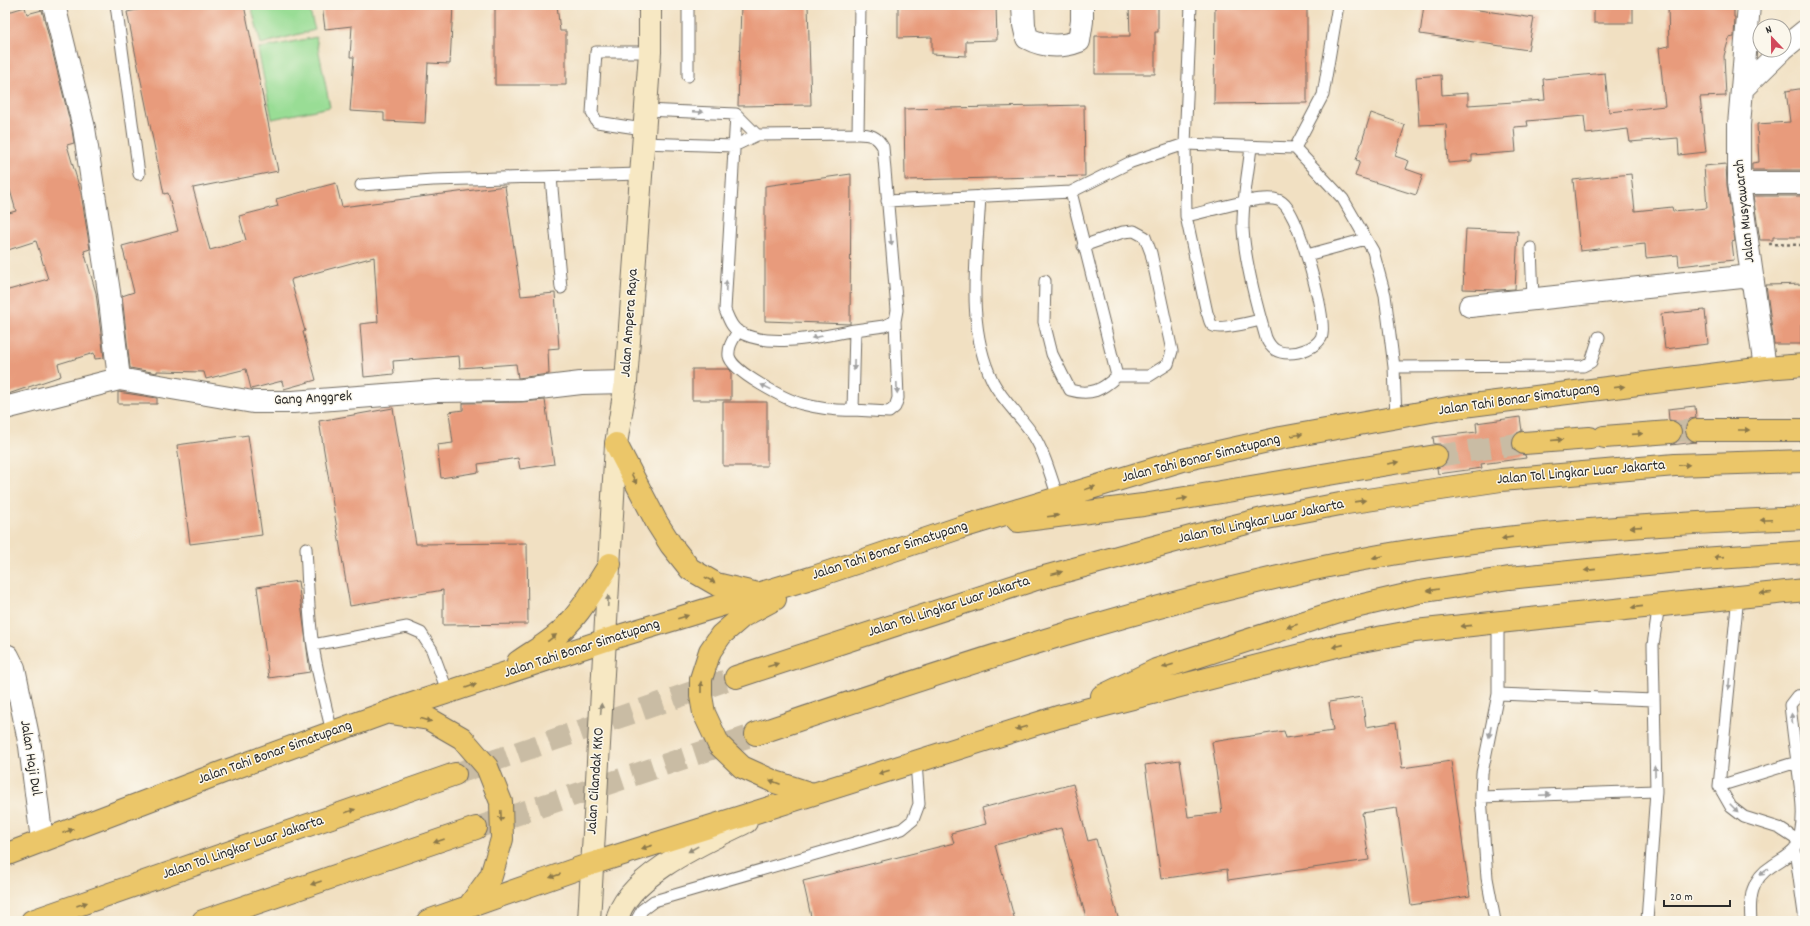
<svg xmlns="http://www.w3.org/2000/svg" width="1810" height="926" font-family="Dekko,sans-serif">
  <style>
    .green { fill: #99dd95; stroke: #628460 }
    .building { fill: #e89b7c }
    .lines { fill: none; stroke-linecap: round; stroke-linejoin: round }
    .highway-tunnel { stroke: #c9bca4; stroke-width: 22; stroke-dasharray: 22 11; stroke-linecap: butt }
    .lane-casing { stroke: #706a60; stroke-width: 13 }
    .street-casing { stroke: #706a60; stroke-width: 24 }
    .secondary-casing { stroke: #706a60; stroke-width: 24 }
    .highway-casing { stroke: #706a60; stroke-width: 24 }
    .path { stroke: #706a60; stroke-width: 2.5; stroke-dasharray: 3 3; stroke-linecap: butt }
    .lane { stroke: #fff; stroke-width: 11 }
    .street { stroke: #fff; stroke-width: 22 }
    .secondary { stroke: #f7e8c3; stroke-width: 22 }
    .highway { stroke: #ebc669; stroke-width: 22 }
    .oneway { fill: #a0a0a0 }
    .oneway2 { fill: #8b784a }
    .oneway3 { fill: #918a77 }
    .labels { text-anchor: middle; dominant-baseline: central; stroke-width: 3; stroke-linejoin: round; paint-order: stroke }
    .street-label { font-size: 15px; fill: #2b2b2b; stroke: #fbf7ec }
  </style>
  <rect width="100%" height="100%" fill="#fbf7ec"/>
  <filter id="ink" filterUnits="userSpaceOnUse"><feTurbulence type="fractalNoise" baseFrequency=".025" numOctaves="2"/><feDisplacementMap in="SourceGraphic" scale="8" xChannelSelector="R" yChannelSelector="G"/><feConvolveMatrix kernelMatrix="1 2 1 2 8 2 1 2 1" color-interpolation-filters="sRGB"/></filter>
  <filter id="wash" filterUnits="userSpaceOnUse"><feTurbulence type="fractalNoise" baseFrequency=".012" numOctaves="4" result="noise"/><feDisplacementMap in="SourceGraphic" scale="16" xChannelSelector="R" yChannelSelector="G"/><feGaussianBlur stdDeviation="0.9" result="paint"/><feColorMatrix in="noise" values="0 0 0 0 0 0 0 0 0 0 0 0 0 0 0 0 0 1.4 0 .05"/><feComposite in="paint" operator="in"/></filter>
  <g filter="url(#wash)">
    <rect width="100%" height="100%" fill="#f1e0c2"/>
    <path class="green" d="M251,5H308L315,30L261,44Z
      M316,37L330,107L272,119L258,49Z"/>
    <g id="blocks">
      <path class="building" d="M162,5H244L278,171L193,188L210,250L246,240L239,216L278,206L276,199L336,183L342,207L505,186L521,296L555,293L559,348L548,349L549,374L518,378L516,364L460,368L459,356L393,361L394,374L364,377L360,324L378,322L374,257L292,279L291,281L305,331L303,332L316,380L284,389L282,381L251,389L246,369L206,379L204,372L157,371V373L130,368L122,296L134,292L122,246L178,231L168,193L164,194L127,12Z
        M322,5H453L450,64L428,63L425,123L384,121V113L350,111L354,57H350L352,26L325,29Z
        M495,5H557L560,31H566V85H495Z
        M741,5H808L811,105L738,106Z
        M898,5H996L997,40L966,41V56L932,54V37L898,38Z
        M1129,5H1158V32H1155V74H1095V36H1130Z
        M1215,5H1307V103L1214,104Z
        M1424,5H1444L1534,18L1528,50L1420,34Z
        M1594,5H1633V23H1594Z
        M1668,5H1734V17H1735L1734,37L1729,38L1724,56L1726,96L1700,97L1706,152L1679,155L1678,138L1630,142L1628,129L1586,134L1584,116L1527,121L1528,126L1514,127L1516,152L1472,155V161L1448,163L1446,124L1419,125L1416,77L1441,75L1442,95L1468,93V105L1545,100L1543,79L1605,73L1609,112L1665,106L1659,48L1669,46Z
        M25,7L27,14L42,10L72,130L74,143L67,145L81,193L90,249L84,251L96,293L104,358L95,359L94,353L58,364L61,376L5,395V291L48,279L36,241L5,251V214L16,211L5,173V13Z
        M1805,88V170H1752V163L1759,162L1757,124L1790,122L1786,91Z
        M1084,105L1085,176L905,180L904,109Z
        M1371,113L1405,125L1395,156L1409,161L1406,169L1423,175L1416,195L1355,176L1360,161L1356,160Z
        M1726,164L1727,185L1735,241L1732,242L1734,260L1679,266L1678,255L1646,258L1645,244L1580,251L1573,180L1631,174L1635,211L1672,207L1673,211L1707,208L1704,166Z
        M851,174L850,324L765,321V186Z
        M1753,196H1805V237H1773V240H1760Z
        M1466,229L1518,231L1515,289L1498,290L1463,289Z
        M1805,284L1804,325H1801V344H1774L1766,285Z
        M1705,310L1708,344L1665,349L1661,314Z
        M692,369H729L731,371V400H692Z
        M118,392L157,398V404H118Z
        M545,400L554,464L520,469L518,458L478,464L479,472L441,478L437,445L453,443L449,412L463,410V403L522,402Z
        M723,402H767V466H723Z
        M1695,406L1696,418L1690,419L1686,423L1685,430L1686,437L1690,441L1696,442L1671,445L1677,442L1681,438L1682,431L1680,425L1676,421L1669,420L1668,409Z
        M393,408L416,544L527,543L528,624L443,625V590L350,606L319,421Z
        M1520,417L1522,431L1517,433L1513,437L1512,444L1514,450L1519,454L1525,455L1526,458L1481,464L1482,468L1438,474L1437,468L1444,465L1448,460V454L1445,448L1440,444H1434L1433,437L1477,432L1476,423Z
        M248,435L262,535L190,544L177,445Z
        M298,581L310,672L269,678L257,587Z
        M1362,697L1366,727L1396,722L1402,768L1451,761L1470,896L1411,905L1397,808L1362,813L1369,860L1228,880L1227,869L1161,879L1145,765L1180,760L1188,817L1222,813L1212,742L1284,731L1286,738L1333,731L1329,702Z
        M1073,784L1088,841L1096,839L1119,921H1087L1061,828L995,845L1015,921H812L803,881L954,843L951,833L986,824L982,808Z"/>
    </g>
  </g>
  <g filter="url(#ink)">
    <use href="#blocks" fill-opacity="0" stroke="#706a60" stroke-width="1"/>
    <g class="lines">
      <path class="highway-tunnel" d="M1670,432L1697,430
        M1436,456L1524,443
        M455,774L736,677
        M476,828L756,734"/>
      <defs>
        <path id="lane" d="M116,5L139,174
          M1191,5L1185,144L1186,216L1207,313C1209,316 1209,322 1212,325C1218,331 1251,322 1260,320
          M688,76V5
          M645,110L736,114L757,135
          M736,114L725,310C728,317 731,327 738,331C767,350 823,336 855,330
          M643,129L597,122L592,113L596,52H650
          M858,134L860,5
          M642,143L734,146L757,135L858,134C870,134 877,136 883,147L897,310L895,321L884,326L855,330L853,410C837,411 818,408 802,404C787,400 732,372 729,356C728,346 733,340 738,331
          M1295,148L1343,199L1373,251L1385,295L1394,367L1396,418
          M551,177L561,288
          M361,185L433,180L640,174
          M1071,192L1117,376
          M980,196C977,258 965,325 993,382C1004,403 1023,418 1035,438C1046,456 1051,478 1058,497
          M887,201L1071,192L1131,162L1185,144L1295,148L1323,95L1338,5
          M1186,216C1208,212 1259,194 1278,200C1285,202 1290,212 1293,218C1302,235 1329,323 1321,338C1315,348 1300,353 1289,353C1277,353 1271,349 1266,338C1257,307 1245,262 1243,229C1242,202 1248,174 1251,147
          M1531,248L1533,299
          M1307,255L1366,239
          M1045,281L1044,322L1052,354L1070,390C1091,396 1102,390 1117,376H1149L1168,364L1172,351L1151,253L1145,237L1134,231L1123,232L1083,246
          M1394,367L1583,366L1591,362L1599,337
          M853,410L889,412L895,407L898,398L895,321
          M306,548C308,581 308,614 313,646C318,675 325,704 332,732
          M1738,596L1719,786L1731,807L1744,817L1779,828L1799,841
          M1498,622V694L1482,773L1481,797L1656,791L1653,645L1659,604
          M313,645L407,627L421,633L432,650L448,693
          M1498,694L1654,700
          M1719,786L1797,762
          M1481,797L1487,878L1495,921
          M636,921L642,910L654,901L902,829L913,820L919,804L916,762
          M1647,921L1656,791
          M1751,921C1749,898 1751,879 1772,866C1780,860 1788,857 1795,849
          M1805,921L1795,849C1808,824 1800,788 1797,761C1794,742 1792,723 1790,705L1797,696L1805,695"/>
        <path id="street" d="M54,5L84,128L109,292L119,379
          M1023,5L1024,25L1027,38C1044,47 1061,48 1079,41L1082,21V5
          M1749,5L1739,125V183L1765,368
          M1784,48L1805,31
          M1742,89L1782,50
          M1739,183H1805
          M1470,306L1751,276
          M5,408L119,379L253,402H293L437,391L522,390L581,383L626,382
          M5,655L8,656L14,668L30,746L42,840"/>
        <path id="secondary" d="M589,921L616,444L626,382L650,52V5
          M617,921C624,877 709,840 746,822"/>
        <path id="highway" d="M1697,430H1805
          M1604,437L1670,432
          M1524,443L1590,438
          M616,444L657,523L671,545L690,569L716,584L758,594
          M1018,521L1143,505L1436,456
          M775,599L743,616L721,635L710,651L701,679V696L704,713L719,745L742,767L775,782L812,794
          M518,662C529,654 542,647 553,638C578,619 593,590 610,564
          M736,677L1033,580L1194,536L1267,518L1340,504L1501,480L1675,465L1805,461
          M1102,696L1156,670L1342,610L1419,592L1509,578L1687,560L1805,552
          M391,713L429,719L462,738L487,767L501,802L502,839L491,876L469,906
          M756,734C954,668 1153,600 1358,560C1506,532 1656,524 1805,518
          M5,855L223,772L388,712L606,640L814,577L959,528L1183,460L1281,438L1448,408L1765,368L1805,365
          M32,921L455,774
          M203,921L476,828
          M428,921L591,864L1058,717L1340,645L1415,631L1805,590"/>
      </defs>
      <use href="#lane" class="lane-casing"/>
      <use href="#street" class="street-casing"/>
      <use href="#secondary" class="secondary-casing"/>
      <use href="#highway" class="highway-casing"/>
      <path class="path" d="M1769,244L1803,245"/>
      <use href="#lane" class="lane"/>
      <use href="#street" class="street"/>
      <use href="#secondary" class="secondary"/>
      <use href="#highway" class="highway"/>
    </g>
    <defs><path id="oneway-solid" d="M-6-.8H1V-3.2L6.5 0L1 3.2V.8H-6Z"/></defs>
    <g class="oneway">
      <use href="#oneway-solid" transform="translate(698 112) rotate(3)"/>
      <use href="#oneway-solid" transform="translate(891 240) rotate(85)"/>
      <use href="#oneway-solid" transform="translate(726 286) rotate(-87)"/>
      <use href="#oneway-solid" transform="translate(817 337) rotate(170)"/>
      <use href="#oneway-solid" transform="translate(854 365) rotate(91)"/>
      <use href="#oneway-solid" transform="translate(766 387) rotate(-154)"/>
      <use href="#oneway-solid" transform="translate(897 388) rotate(88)"/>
      <use href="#oneway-solid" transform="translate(1729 684) rotate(96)"/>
      <use href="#oneway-solid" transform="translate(1792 719) rotate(-96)"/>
      <use href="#oneway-solid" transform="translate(1490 732) rotate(101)"/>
      <use href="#oneway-solid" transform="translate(1655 771) rotate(-91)"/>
      <use href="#oneway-solid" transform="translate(1545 795) rotate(-2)"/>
      <use href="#oneway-solid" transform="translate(1734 808) rotate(45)"/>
      <use href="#oneway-solid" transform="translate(1764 872) rotate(141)"/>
    </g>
    <g class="oneway2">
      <use href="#oneway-solid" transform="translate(1619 387) rotate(-7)"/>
      <use href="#oneway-solid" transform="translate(1744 430)"/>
      <use href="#oneway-solid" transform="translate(1637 434) rotate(-4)"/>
      <use href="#oneway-solid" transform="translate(1297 435) rotate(-10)"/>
      <use href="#oneway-solid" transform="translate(1557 440) rotate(-5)"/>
      <use href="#oneway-solid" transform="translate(1393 463) rotate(-10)"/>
      <use href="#oneway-solid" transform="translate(1684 465) rotate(-2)"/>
      <use href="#oneway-solid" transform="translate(634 479) rotate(63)"/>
      <use href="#oneway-solid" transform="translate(1090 488) rotate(-17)"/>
      <use href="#oneway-solid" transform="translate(1182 499) rotate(-10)"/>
      <use href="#oneway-solid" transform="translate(1360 501) rotate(-8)"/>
      <use href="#oneway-solid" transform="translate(1053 516) rotate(-7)"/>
      <use href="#oneway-solid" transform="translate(1766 520) rotate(177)"/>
      <use href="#oneway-solid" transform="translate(1636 527) rotate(176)"/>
      <use href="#oneway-solid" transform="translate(1507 538) rotate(171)"/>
      <use href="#oneway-solid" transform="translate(1378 557) rotate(171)"/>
      <use href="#oneway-solid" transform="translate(1719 557) rotate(176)"/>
      <use href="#oneway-solid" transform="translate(1590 570) rotate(174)"/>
      <use href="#oneway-solid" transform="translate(1057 573) rotate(-15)"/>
      <use href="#oneway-solid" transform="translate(710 580) rotate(29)"/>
      <use href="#oneway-solid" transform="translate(1433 590) rotate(171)"/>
      <use href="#oneway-solid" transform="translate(1766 593) rotate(175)"/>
      <use href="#oneway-solid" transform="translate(1637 607) rotate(174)"/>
      <use href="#oneway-solid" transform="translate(683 617) rotate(-17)"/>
      <use href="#oneway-solid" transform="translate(1292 626) rotate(162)"/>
      <use href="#oneway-solid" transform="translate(1466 626) rotate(174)"/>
      <use href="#oneway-solid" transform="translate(552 638) rotate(-38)"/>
      <use href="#oneway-solid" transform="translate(1338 646) rotate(167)"/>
      <use href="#oneway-solid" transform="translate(773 665) rotate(-18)"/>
      <use href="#oneway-solid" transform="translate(1168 666) rotate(162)"/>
      <use href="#oneway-solid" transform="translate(471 686) rotate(-19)"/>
      <use href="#oneway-solid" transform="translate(701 687) rotate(-90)"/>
      <use href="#oneway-solid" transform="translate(426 720) rotate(16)"/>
      <use href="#oneway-solid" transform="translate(1021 728) rotate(162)"/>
      <use href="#oneway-solid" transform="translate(884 772) rotate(162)"/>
      <use href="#oneway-solid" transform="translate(775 782) rotate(-159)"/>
      <use href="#oneway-solid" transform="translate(350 811) rotate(-19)"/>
      <use href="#oneway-solid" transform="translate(501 816) rotate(88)"/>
      <use href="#oneway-solid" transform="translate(68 831) rotate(-21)"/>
      <use href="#oneway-solid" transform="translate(439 841) rotate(161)"/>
      <use href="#oneway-solid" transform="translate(647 847) rotate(163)"/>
      <use href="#oneway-solid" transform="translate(555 876) rotate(161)"/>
      <use href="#oneway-solid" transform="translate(316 883) rotate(161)"/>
      <use href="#oneway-solid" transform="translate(82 904) rotate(-19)"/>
    </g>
    <g class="oneway3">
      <use href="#oneway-solid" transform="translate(608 601) rotate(-87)"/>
      <use href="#oneway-solid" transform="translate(601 709) rotate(-86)"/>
      <use href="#oneway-solid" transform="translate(693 849) rotate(151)"/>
    </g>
  </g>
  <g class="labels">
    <g class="street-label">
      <text transform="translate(1745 211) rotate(-96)">Jalan Musyawarah</text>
      <text transform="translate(630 323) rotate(-86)">Jalan Ampera Raya</text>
      <text transform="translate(313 399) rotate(-3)">Gang Anggrek</text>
      <text transform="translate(1519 400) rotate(-8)">Jalan Tahi Bonar Simatupang</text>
      <text transform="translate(1201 459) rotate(-14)">Jalan Tahi Bonar Simatupang</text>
      <text transform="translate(1581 473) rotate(-5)">Jalan Tol Lingkar Luar Jakarta</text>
      <text transform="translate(1261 522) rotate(-12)">Jalan Tol Lingkar Luar Jakarta</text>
      <text transform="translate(890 551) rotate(-18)">Jalan Tahi Bonar Simatupang</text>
      <text transform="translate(949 607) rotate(-18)">Jalan Tol Lingkar Luar Jakarta</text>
      <text transform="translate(582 649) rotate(-18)">Jalan Tahi Bonar Simatupang</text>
      <text transform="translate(275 753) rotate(-20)">Jalan Tahi Bonar Simatupang</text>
      <text transform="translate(30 758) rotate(81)">Jalan Haji Dul</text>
      <text transform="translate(596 781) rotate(-86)">Jalan Cilandak KKO</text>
      <text transform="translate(243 848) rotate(-19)">Jalan Tol Lingkar Luar Jakarta</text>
    </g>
  </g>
  <rect width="1810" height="926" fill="none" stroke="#fbf7ec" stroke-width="20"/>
  <g transform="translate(1772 38) rotate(338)"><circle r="19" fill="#fbf7ec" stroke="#a8a59f"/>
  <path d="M0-3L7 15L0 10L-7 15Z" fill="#d1495b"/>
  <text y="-6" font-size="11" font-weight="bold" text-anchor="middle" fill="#2b2b2b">N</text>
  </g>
  <path d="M1664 900v6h66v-6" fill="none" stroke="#2b2b2b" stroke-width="2"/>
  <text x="1670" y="900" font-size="12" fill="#2b2b2b" stroke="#fbf7ec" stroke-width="3" paint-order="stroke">20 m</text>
</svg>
